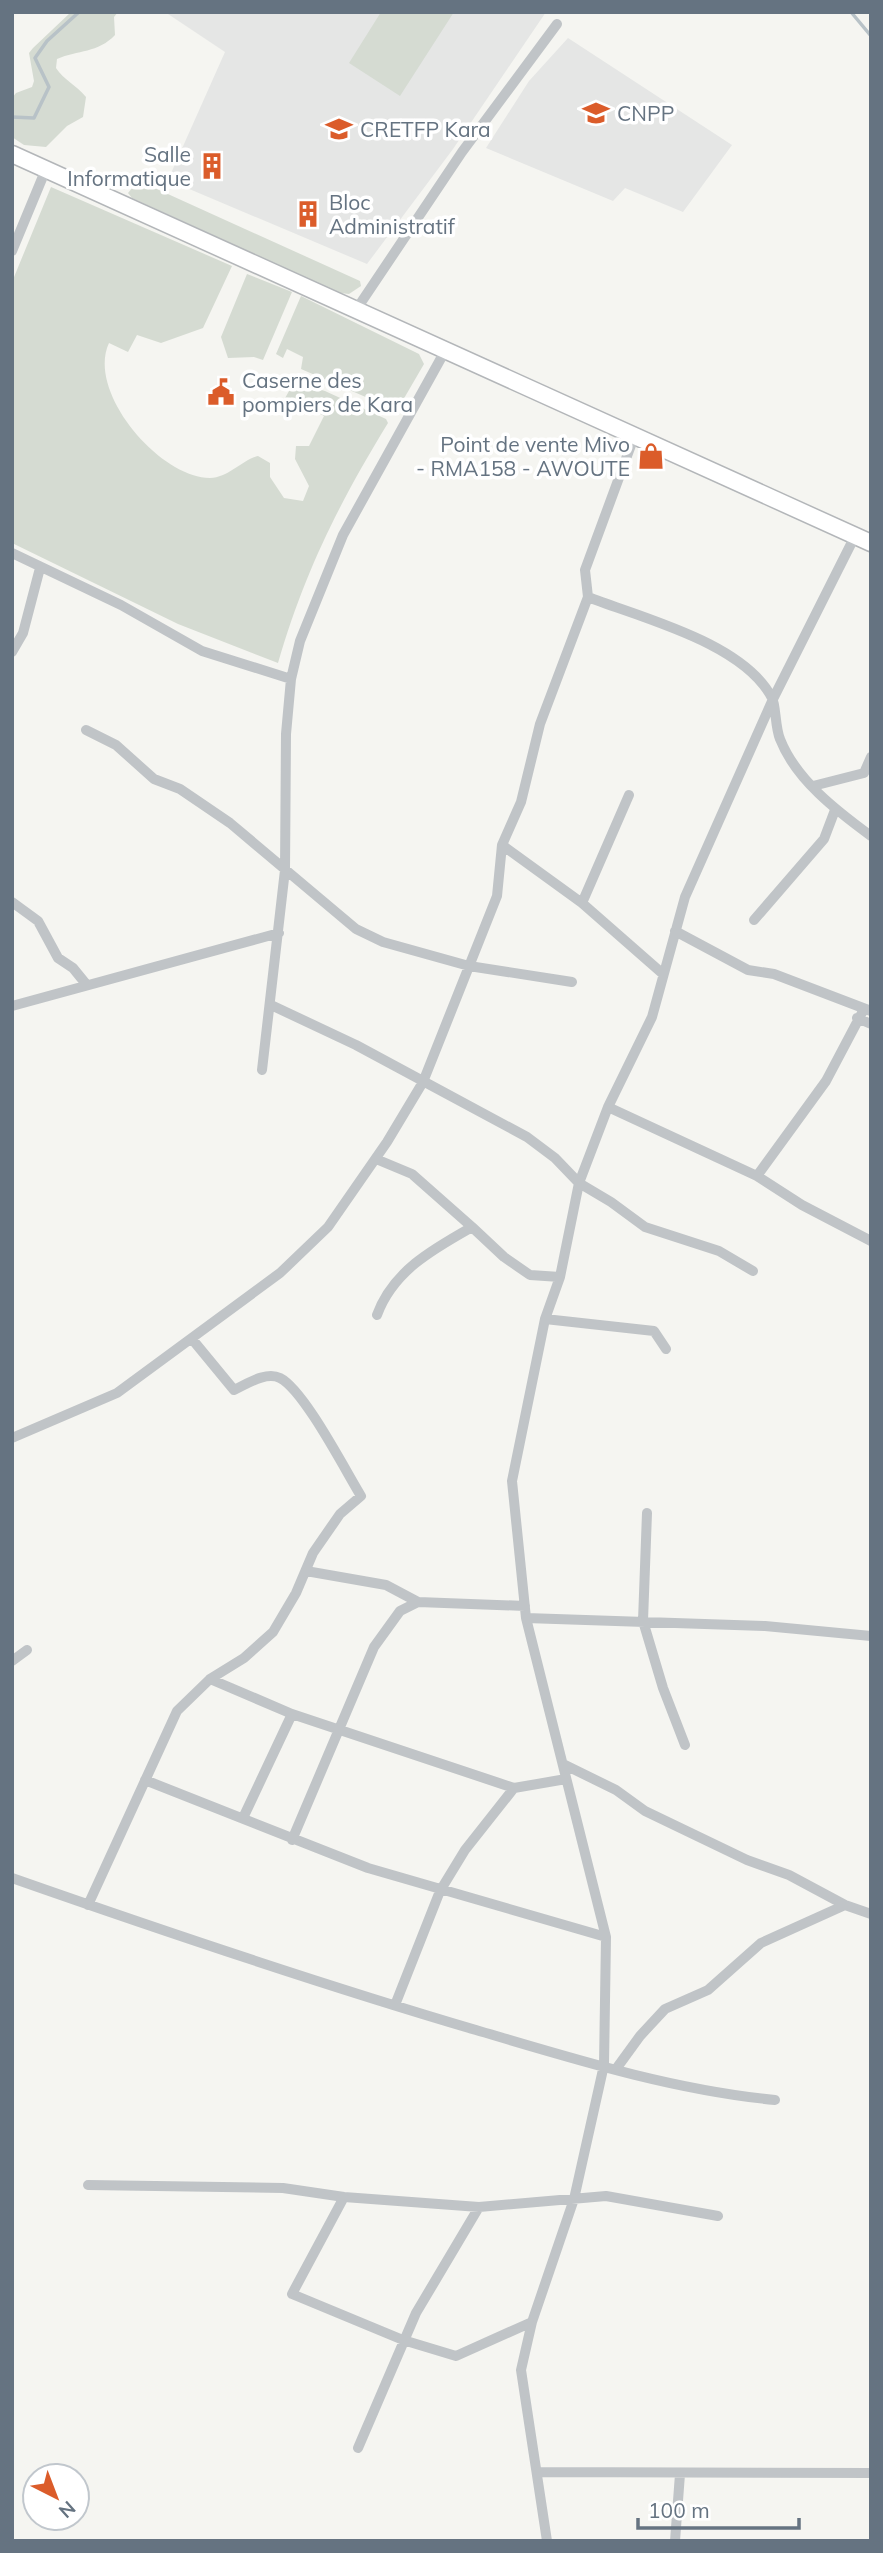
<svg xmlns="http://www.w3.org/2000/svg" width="883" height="2553" font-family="Mulish,sans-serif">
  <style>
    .built { fill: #e5e6e5 }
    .green { fill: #d5dbd2 }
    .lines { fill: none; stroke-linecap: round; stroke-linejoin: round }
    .stream { stroke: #b8c2c7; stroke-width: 3.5 }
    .trunk-casing { stroke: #b3b6b9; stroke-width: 19 }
    .minor { stroke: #c0c4c7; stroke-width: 10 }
    .trunk { stroke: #fff; stroke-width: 16 }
    .labels { text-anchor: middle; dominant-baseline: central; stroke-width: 7; stroke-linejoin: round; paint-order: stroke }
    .poi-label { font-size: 21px; fill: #657381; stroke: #fff; text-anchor: start }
  </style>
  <rect width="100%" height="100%" fill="#f5f5f1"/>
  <path class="built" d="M165,12H546L453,149L367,264L168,180L225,52Z
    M568,38L732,145L683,212L625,188L613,201L486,148L529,81Z"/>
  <path class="green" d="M71,12H118L114,17L115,35C98,53 78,50 57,59L56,68C64,80 76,85 86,97L83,117L67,126L46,147L24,145L12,137V98L16,93L32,87L34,81L29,53L33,48Z
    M381,12H454L400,96L349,63Z
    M148,185L360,281L361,286L349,294L340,293L132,198L128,193L133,187Z
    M51,187L232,266L203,328L161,343L137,335L128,352L109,343C86,392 160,478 210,478C228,478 242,460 258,456L270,463V477L284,498L303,501L309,486L295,459L296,446H309L324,416L295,401L288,415L284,412V400L294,382L325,391L386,419L388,423C338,505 305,571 278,663L178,624L12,543V282Z
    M247,274L292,292L263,360L254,357L228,358L221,337Z
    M301,296L419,354L424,364L399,407L391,408L301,369L303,357L287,349L283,358L276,354Z"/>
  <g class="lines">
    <path class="stream" d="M851,12L871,36
      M12,117L34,118L49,87L35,58L47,41L79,12"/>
    <defs>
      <path id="trunk" d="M12,154L871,543"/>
    </defs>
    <use href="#trunk" class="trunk-casing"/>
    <path class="minor" d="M12,251L46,169
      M356,310L462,152L557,24
      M12,553L121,605L202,651L291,679
      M588,597C642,618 744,643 772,698C776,705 775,727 780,739C796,780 837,811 871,836
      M12,652L23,633L40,568
      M86,730L116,745L154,779L180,789L230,823L356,929L383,942L469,966L572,982
      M813,786L864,773L871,757
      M502,845L582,903L663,974
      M12,902L38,921L58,958L73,968L86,984
      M582,903L629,795
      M754,920L824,839L835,810
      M675,931L748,970L774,974L871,1011
      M271,1005L356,1045L527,1137L555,1158L579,1183L611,1202L645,1227L719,1251L753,1271
      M12,1006L279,933
      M857,1018L871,1024
      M262,1070L285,870L286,734L291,679L300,641L343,535L445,351
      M608,1107L757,1176L802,1205L871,1241
      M376,1159L412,1174L472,1227
      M757,1176L826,1081L864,1009
      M377,1315C393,1271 433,1249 472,1227L504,1257L530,1275L560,1277
      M545,1319L654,1331L666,1349
      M12,1438L117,1393L280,1273L328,1227L387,1142L423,1082L497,896L502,845L521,802L540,724L588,597L585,570L634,437
      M647,1513L643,1621L663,1688L685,1745
      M306,1571L386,1585L418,1602
      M526,1618L765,1626L871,1636
      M12,1661L27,1650
      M210,1679L292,1714L514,1788L566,1779
      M563,1764L616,1790L645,1811L747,1860L789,1875L845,1905L871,1914
      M145,1780L368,1868L606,1937
      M243,1818L292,1714
      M292,1840L374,1647L400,1611L418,1602L525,1606
      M12,1878C166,1932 320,1984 476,2030C574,2059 673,2090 775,2100
      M88,1905L177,1711L210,1679L244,1658L273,1632L296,1593L313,1553L340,1514L361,1496C345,1470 304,1390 280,1378C266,1371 247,1384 234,1390L192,1339
      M395,2005L440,1891L465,1850L514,1788
      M616,2069L640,2036L665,2009L708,1990L761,1943L845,1905
      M88,2185L283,2188L344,2197L479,2207L606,2196L718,2216
      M344,2197L292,2294L403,2340L456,2356L532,2322
      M358,2448L416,2313L479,2207
      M538,2472L871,2473
      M547,2541L521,2370L532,2322L574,2199L604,2065L606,1937L526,1618L512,1481L545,1319L560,1277L579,1183L608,1107L652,1017L685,897L773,699L854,538
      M675,2541L680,2474"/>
    <use href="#trunk" class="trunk"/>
  </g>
  <defs>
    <symbol id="university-bare" viewBox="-9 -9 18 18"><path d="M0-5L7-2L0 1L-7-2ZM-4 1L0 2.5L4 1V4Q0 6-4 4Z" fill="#db5c2a" stroke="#fff" stroke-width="2.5" paint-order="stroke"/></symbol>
    <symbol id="school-bare" viewBox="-9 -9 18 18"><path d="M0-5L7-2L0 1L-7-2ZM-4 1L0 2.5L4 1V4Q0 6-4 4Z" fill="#db5c2a" stroke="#fff" stroke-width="2.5" paint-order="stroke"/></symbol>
    <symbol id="building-bare" viewBox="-9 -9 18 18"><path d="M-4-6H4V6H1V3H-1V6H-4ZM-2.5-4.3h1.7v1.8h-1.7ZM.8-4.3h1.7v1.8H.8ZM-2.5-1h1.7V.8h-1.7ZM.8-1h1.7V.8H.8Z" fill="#db5c2a" stroke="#fff" stroke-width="2.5" paint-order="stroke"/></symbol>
    <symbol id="civic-bare" viewBox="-9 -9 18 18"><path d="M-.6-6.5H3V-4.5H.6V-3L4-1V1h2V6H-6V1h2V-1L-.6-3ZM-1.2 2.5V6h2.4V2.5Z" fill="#db5c2a" stroke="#fff" stroke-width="2.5" paint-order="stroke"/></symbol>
    <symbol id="shop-bare" viewBox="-9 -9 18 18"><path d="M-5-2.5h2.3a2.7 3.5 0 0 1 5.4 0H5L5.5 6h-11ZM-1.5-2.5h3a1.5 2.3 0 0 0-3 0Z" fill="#db5c2a" stroke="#fff" stroke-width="2.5" paint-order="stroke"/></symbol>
  </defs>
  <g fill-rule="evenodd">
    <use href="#university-bare" x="577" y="94" width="38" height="38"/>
    <use href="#school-bare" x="320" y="110" width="38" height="38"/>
    <use href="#building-bare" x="193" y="147" width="38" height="38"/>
    <use href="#building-bare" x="289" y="195" width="38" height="38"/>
    <use href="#civic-bare" x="202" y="373" width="38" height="38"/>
    <use href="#shop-bare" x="632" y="437" width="38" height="38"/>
  </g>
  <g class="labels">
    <g class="poi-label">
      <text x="617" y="113">CNPP</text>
      <text x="360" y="129">CRETFP Kara</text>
      <text x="191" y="154" text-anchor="end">Salle<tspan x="191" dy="24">Informatique</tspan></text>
      <text x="329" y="202">Bloc<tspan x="329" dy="24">Administratif</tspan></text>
      <text x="242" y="380">Caserne des<tspan x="242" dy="24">pompiers de Kara</tspan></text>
      <text x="630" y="444" text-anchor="end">Point de vente Mivo<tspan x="630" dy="24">- RMA158 - AWOUTE</tspan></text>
    </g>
  </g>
  <rect width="883" height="2553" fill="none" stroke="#657381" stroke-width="28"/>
  <g transform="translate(56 2497) rotate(138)"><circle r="33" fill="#ffffff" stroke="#c1c7cd" stroke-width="2"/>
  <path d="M0-5L12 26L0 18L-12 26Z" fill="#db5c2a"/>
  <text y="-10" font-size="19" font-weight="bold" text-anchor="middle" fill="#657381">N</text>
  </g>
  <path d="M638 2518v10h161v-10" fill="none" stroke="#657381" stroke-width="3.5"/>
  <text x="648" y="2518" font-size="21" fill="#657381" stroke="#ffffff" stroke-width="5" paint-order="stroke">100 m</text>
</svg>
